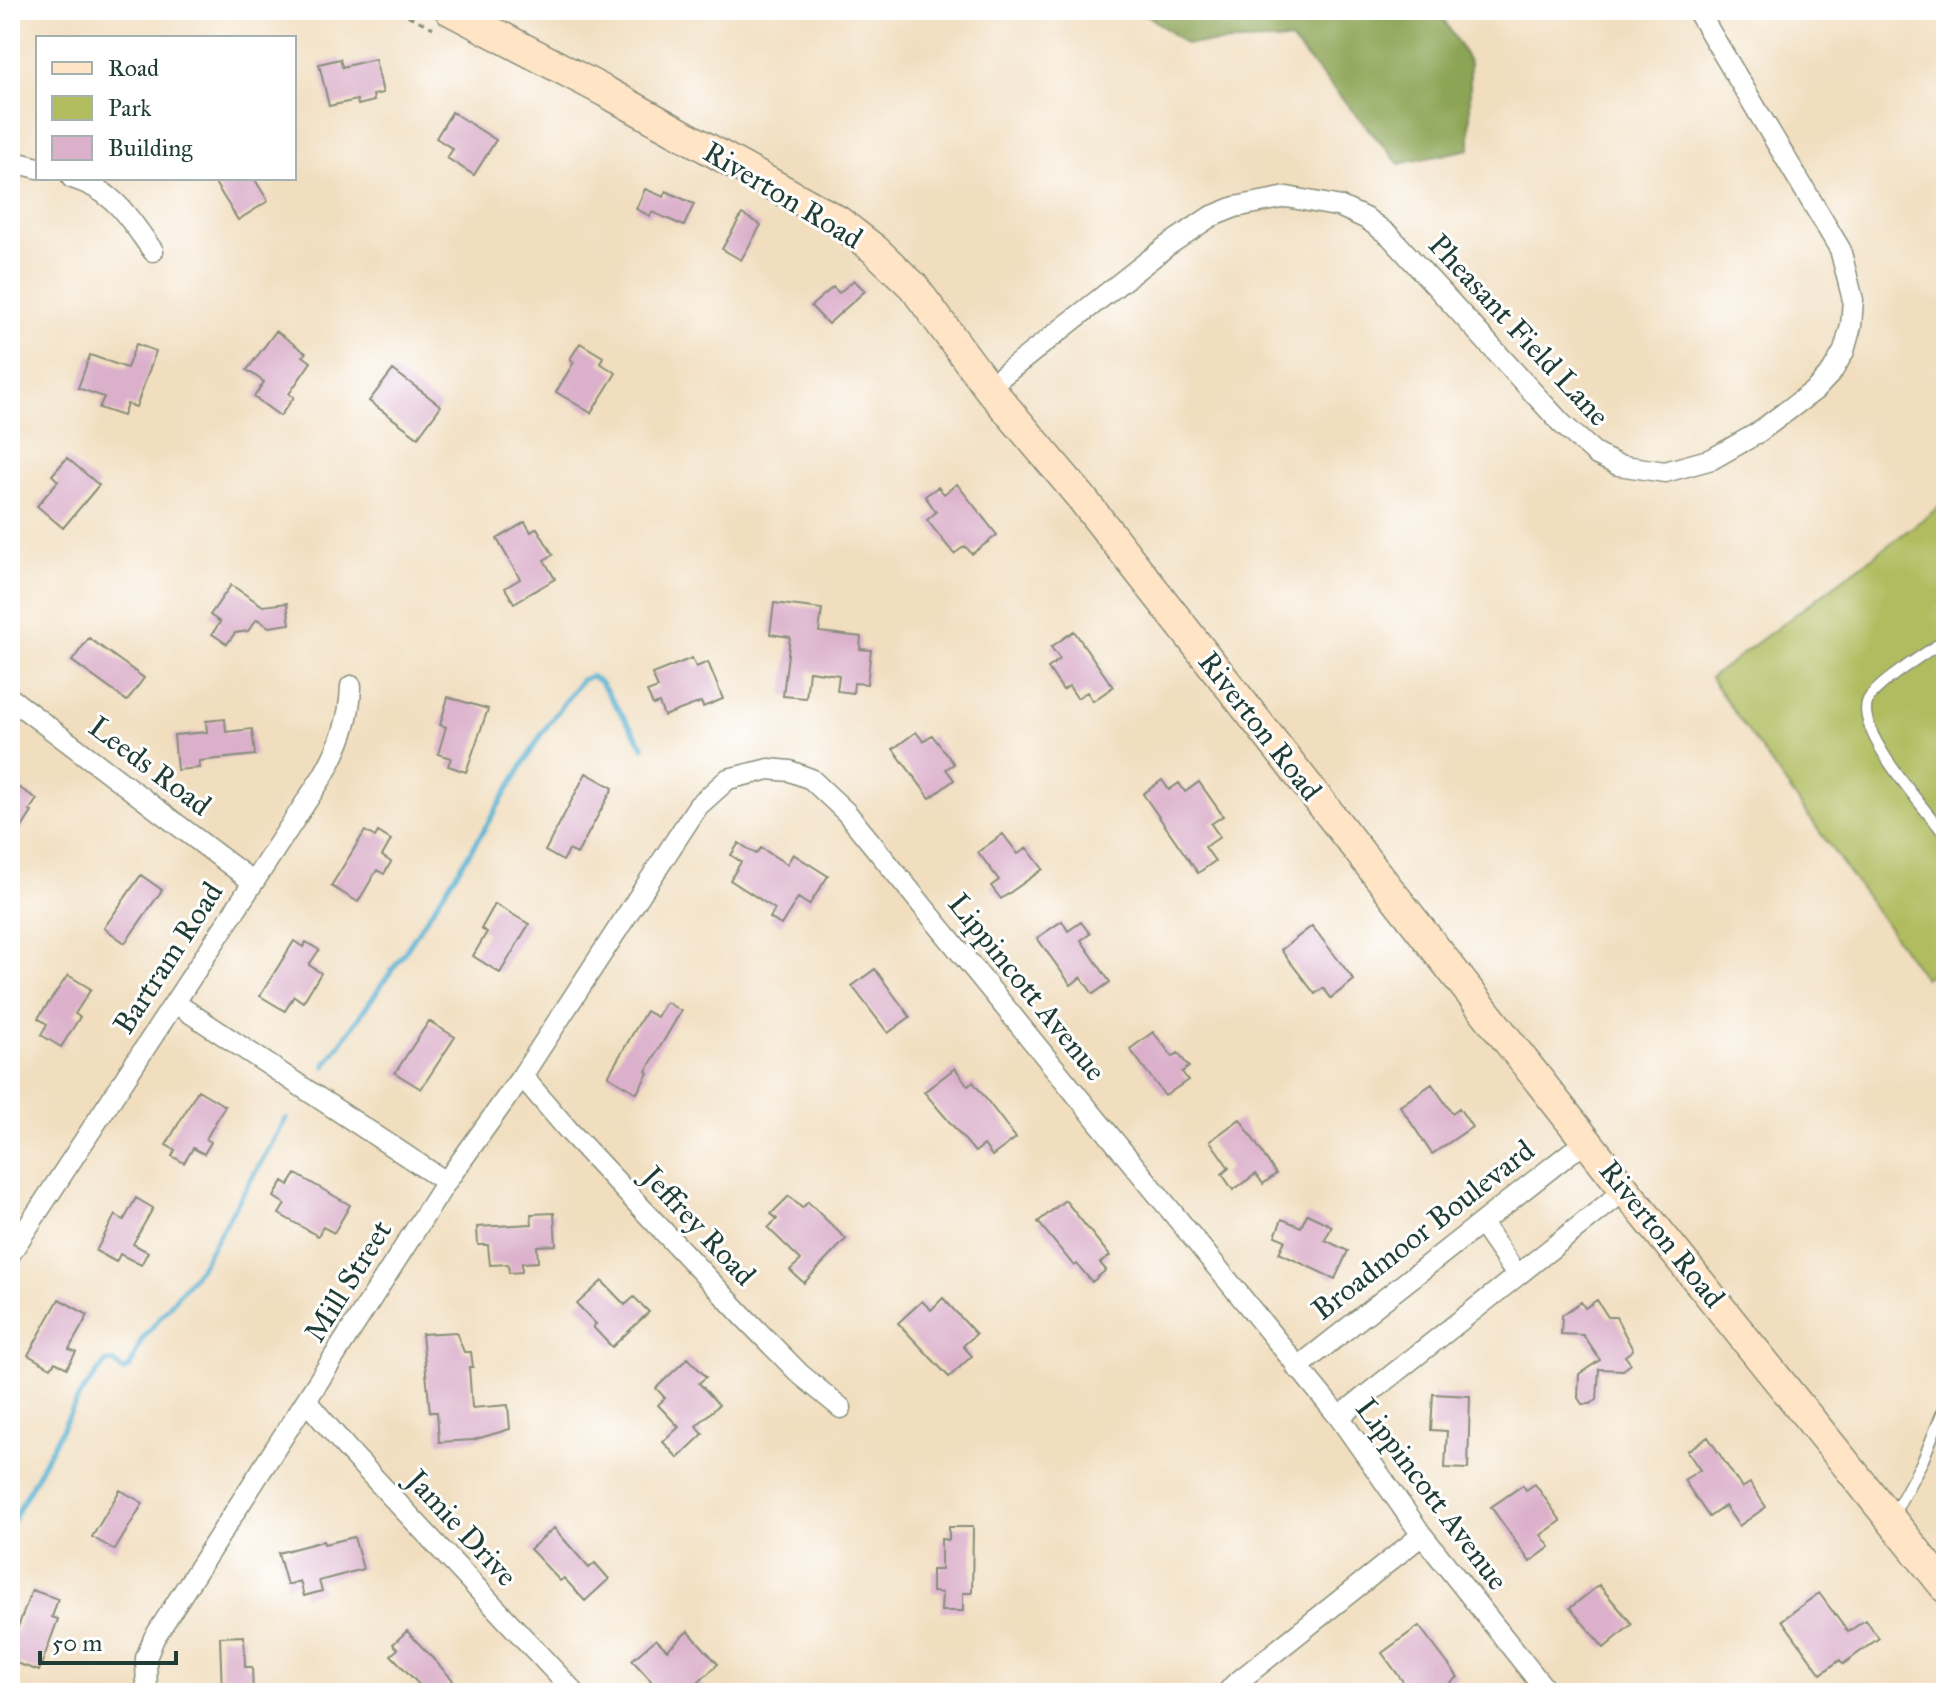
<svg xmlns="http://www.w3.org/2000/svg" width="1956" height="1703" font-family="'IM FELL Great Primer',serif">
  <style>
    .green { fill: #b0bc5e; stroke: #687c49; stroke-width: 2 }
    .forest { fill: #8ca455; stroke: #567044; stroke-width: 2 }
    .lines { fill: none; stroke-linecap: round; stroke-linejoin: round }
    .stream { stroke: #50adce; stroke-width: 5 }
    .building { fill: #dbb0cb }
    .service-casing { stroke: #888e7a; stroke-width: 13 }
    .minor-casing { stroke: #888e7a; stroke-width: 23 }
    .secondary-casing { stroke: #888e7a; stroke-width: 33 }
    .path { stroke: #888e7a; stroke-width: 3; stroke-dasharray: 6 6; stroke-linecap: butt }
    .service { stroke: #fff; stroke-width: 10 }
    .minor { stroke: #fff; stroke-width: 20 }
    .secondary { stroke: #ffe4c6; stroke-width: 30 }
    .labels { text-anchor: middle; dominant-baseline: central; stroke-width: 6; stroke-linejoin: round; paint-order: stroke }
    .street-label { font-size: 30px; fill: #1f3d34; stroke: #fff }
  </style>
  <rect width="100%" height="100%" fill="#fff"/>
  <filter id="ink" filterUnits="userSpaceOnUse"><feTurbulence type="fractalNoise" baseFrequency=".0125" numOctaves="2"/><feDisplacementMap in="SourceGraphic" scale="16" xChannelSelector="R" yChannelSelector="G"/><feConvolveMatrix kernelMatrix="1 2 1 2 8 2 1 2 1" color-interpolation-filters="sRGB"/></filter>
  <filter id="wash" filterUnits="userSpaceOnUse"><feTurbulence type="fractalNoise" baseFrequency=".006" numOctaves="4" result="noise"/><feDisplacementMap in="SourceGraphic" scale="32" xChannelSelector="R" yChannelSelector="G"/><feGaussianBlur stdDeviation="1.8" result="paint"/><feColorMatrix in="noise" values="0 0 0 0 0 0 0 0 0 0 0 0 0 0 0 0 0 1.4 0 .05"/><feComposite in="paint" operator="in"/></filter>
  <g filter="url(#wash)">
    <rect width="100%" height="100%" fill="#f1debf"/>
    <path class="green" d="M1946,502V962L1924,978L1710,678Z"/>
    <path class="forest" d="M1141,10H1438L1470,63V149L1399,164L1291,40L1186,44Z"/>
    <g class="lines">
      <path class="stream" d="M325,1066L404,953L474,846L542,733L581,680L591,676L600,682L644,747
        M10,1526L80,1395L106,1362H114L123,1371L130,1367L141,1341L199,1269L286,1119"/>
    </g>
    <g id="blocks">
      <path class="building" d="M340,59L342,67L375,59L383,93L373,95L374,101L358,105L357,100L329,106L319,64Z
        M452,112L496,140L474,175L447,158L453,149L436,138Z
        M212,178H254L268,201L238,220Z
        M645,189L664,197L666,191L694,204L684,226L652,212L650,216L636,209Z
        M742,214L761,225L741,260L722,249Z
        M854,280L865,291L828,324L811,306L833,287L839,293Z
        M276,331L306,353L303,356L311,362L289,394L294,397L280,416L254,397L264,382L247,370Z
        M580,343L603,357L600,363L616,373L591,413L556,392L574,362L570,359Z
        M136,344L156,351L136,407L127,404L123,416L99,408L104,397L78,388L90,355L127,368Z
        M393,370L441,406L418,437L369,401Z
        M67,458L99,485L63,528L37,506L58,481L52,475Z
        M957,484L997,535L972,554L965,546L954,554L927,520L936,512L925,496L938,487L944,494Z
        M525,522L531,532L537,528L553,555L544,560L555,579L514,603L505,588L520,579L497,539Z
        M231,585L263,606L287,603L290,624L269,627L257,619L248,631L235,633L227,644L212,634L220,622L210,615Z
        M774,603L822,609L819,632L861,637L860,649L871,650L867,684L854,683L853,693L837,691L839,675L809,671L806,698L783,696L790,637L770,634Z
        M1074,631L1113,687L1093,701L1087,692L1077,698L1069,686L1063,690L1048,668L1060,659L1051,647Z
        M89,638L144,678L127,701L72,661Z
        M692,658L696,667L708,662L723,699L703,707L701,702L664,716L659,703L653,705L647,692L658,688L652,674Z
        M448,697L488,709L466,772L448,766L451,758L438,754L446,727L440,725Z
        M225,719L226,732L252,729L255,755L199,761V768L177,770L174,735L207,732L206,721Z
        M916,732L923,741L932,735L954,764L946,769L954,780L930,798L893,749Z
        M586,773L613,788L577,854L569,850L563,861L545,851Z
        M1162,780L1169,790L1179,783L1185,792L1199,782L1223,816L1211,824L1220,837L1205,847L1215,861L1198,873L1143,794Z
        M10,782L37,799L29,811L32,812L19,832L10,827Z
        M365,831L375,837L378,832L391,840L382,856L391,862L384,874L377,870L358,902L331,886Z
        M1003,834L1018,854L1027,848L1043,869L1001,899L991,886L999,880L978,852Z
        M739,843L756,854L761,848L787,864L793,854L828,876L809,905L798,898L781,925L770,918L775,909L730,880L741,862L731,855Z
        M141,875L162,890L125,943L104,928Z
        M495,904L529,924L500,973L473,956L487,932L481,929Z
        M1062,921L1068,931L1081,922L1090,934L1081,940L1110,982L1093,994L1081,977L1071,985L1037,938Z
        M1312,926L1354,980L1331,998L1323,988L1315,994L1281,950Z
        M294,941L303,947L306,942L319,950L309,965L321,973L303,1002L294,996L285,1011L260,996Z
        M875,969L910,1017L888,1033L852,986Z
        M68,975L91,989L75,1014L80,1017L61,1047L41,1035L47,1024L38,1018Z
        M666,1002L681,1011L646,1071L648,1073L637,1093L608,1076L646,1011L657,1017Z
        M429,1021L455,1037L421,1089L395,1073Z
        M1153,1032L1173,1057L1178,1053L1189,1067L1182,1072L1188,1080L1165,1096L1130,1049Z
        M955,1068L968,1086L973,1082L1016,1138L992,1156L984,1145L975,1152L924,1092Z
        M1432,1084L1452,1113L1459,1108L1472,1127L1432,1154L1400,1106Z
        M198,1090L225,1106L206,1139L211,1142L204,1154L193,1148L184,1163L172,1156L175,1150L166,1145Z
        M1240,1119L1276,1174L1263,1184L1256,1174L1233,1190L1222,1174L1229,1168L1210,1141Z
        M296,1174L350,1205L334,1233L323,1227L318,1236L279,1214L285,1204L274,1197L283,1181L289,1185Z
        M789,1196L802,1208L808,1202L846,1239L804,1283L790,1270L801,1260L768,1228L777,1219L771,1214Z
        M136,1198L153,1208L133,1244L148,1252L141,1265L120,1254L116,1262L96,1251L115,1215L124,1220Z
        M1065,1200L1110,1256L1100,1263L1106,1270L1092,1282L1077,1264L1074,1266L1038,1222Z
        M554,1213L556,1245L537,1246L538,1262L522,1263V1272L509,1273L508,1264L490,1265L488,1245H478L477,1227L532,1224L531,1214Z
        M1307,1214L1332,1226L1325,1240L1348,1251L1335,1279L1279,1253L1285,1240L1275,1236L1282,1219L1301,1227Z
        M602,1281L625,1305L634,1297L649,1312L612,1347L593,1327L596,1324L577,1304Z
        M943,1298L976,1334L963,1346L972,1356L949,1377L898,1323L922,1301L931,1310Z
        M59,1299L88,1315L69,1349L76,1352L67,1368L55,1362L51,1368L28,1355Z
        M1597,1300L1608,1317H1616L1633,1350L1625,1356L1631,1364L1623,1370L1599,1369L1597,1400L1590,1404H1582L1578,1398L1579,1374L1600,1360L1583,1335L1561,1334L1562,1315L1581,1302L1585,1308Z
        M456,1332L464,1352H471L473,1367H469L472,1408L508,1405L510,1429L473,1440L439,1442L437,1412H430L422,1334Z
        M688,1358L706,1377L699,1383L719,1405L696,1426L703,1434L678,1458L663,1442L679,1427L658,1405L665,1398L656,1388Z
        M1433,1394L1470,1396L1468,1469L1445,1468L1447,1431L1431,1430Z
        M1708,1437L1742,1488L1750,1483L1766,1507L1739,1526L1725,1506L1709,1517L1684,1480L1700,1470L1687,1451Z
        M1535,1484L1561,1521L1541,1535L1550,1547L1530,1562L1491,1507L1523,1485L1526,1490Z
        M120,1490L143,1503L115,1550L92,1537Z
        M949,1527H973L972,1593H963V1611H941L942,1593L932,1592V1570H941V1539L949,1540Z
        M554,1528L589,1568L595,1563L609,1579L585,1601L564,1578L560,1581L530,1549Z
        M354,1537L363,1569L319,1581L322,1591L304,1596L300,1581L287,1585L278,1553L323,1541L324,1544Z
        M1599,1585L1632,1624L1604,1648L1570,1608Z
        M32,1590L58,1599L52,1617L58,1619L39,1671L10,1661V1648Z
        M1819,1593L1848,1632L1865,1620L1879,1638L1843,1664L1840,1660L1821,1674L1782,1620Z
        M1419,1626L1458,1677L1450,1683L1457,1693H1423L1414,1682L1407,1687L1382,1653Z
        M407,1631L453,1680L439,1693H427L391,1655L398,1649L393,1644Z
        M688,1631L718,1664L699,1682L709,1693H662L632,1660L656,1639L667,1650Z
        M244,1636L245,1667H252L253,1693H222L220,1637Z"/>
    </g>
  </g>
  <g filter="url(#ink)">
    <use href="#blocks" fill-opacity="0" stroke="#888e7a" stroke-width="2"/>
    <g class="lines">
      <defs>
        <path id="service" d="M1946,639C1928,652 1877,683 1868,700C1853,730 1927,811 1946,836
          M1892,1517L1923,1460L1946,1403"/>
        <path id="minor" d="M10,161L38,168
          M72,178C115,191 128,217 153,251
          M988,387L1167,246L1210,217L1235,207L1287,197L1341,207L1367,219L1390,236L1561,423L1597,455L1618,465L1665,472L1712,459L1756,434L1815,390L1832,372L1844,351L1851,326L1853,300L1840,249L1697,10
          M10,698L253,882
          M175,1003L446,1182
          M522,1076L569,1131L744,1317L800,1374L841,1408
          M1481,1223L1517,1275
          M10,1254L323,776C340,746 350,720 351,686
          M1297,1368L1570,1153L1588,1142
          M307,1402L349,1451L575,1693
          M1339,1417L1625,1190
          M147,1693L146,1658L154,1638L446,1182L522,1076L698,806L728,779L769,769L790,771L811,779L846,812L1339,1417L1422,1535L1548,1693
          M1227,1693L1235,1684L1422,1535"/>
        <path id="secondary" d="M450,10L606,92L838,221L874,249L913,286L988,387L1080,496L1625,1190L1946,1588"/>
      </defs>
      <use href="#service" class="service-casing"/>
      <use href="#minor" class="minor-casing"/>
      <use href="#secondary" class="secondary-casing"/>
      <path class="path" d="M397,10L433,28
        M1939,1613L1946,1621"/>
      <use href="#service" class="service"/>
      <use href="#minor" class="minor"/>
      <use href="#secondary" class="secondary"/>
    </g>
  </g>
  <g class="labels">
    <g class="street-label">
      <text transform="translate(783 195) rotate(31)">Riverton Road</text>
      <text transform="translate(1519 330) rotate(47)">Pheasant Field Lane</text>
      <text transform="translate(1260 726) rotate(52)">Riverton Road</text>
      <text transform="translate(150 766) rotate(37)">Leeds Road</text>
      <text transform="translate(168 958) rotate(-57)">Bartram Road</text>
      <text transform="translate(1027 987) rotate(51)">Lippincott Avenue</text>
      <text transform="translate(699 1226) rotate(47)">Jeffrey Road</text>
      <text transform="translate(1423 1230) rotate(-38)">Broadmoor Boulevard</text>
      <text transform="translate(1662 1234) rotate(51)">Riverton Road</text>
      <text transform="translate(348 1281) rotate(-58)">Mill Street</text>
      <text transform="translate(1432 1494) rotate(53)">Lippincott Avenue</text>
      <text transform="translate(462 1528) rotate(47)">Jamie Drive</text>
    </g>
  </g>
  <rect width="1956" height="1703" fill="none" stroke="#fff" stroke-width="40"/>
  <rect x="36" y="36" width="260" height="144" fill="#ffffff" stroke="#a5b1ae" stroke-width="2"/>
  <rect x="52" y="62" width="40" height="12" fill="#ffe4c6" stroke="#a5b1ae" stroke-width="2"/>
  <text x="108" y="76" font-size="24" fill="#1f3d34">Road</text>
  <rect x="52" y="96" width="40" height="24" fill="#b0bc5e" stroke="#a5b1ae" stroke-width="2"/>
  <text x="108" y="116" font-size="24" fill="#1f3d34">Park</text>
  <rect x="52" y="136" width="40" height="24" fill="#dbb0cb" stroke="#a5b1ae" stroke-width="2"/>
  <text x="108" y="156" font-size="24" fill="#1f3d34">Building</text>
  <path d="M40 1651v12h136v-12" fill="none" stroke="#1f3d34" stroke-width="4"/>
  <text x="52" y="1651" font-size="24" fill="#1f3d34" stroke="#ffffff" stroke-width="6" paint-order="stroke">50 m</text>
</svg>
